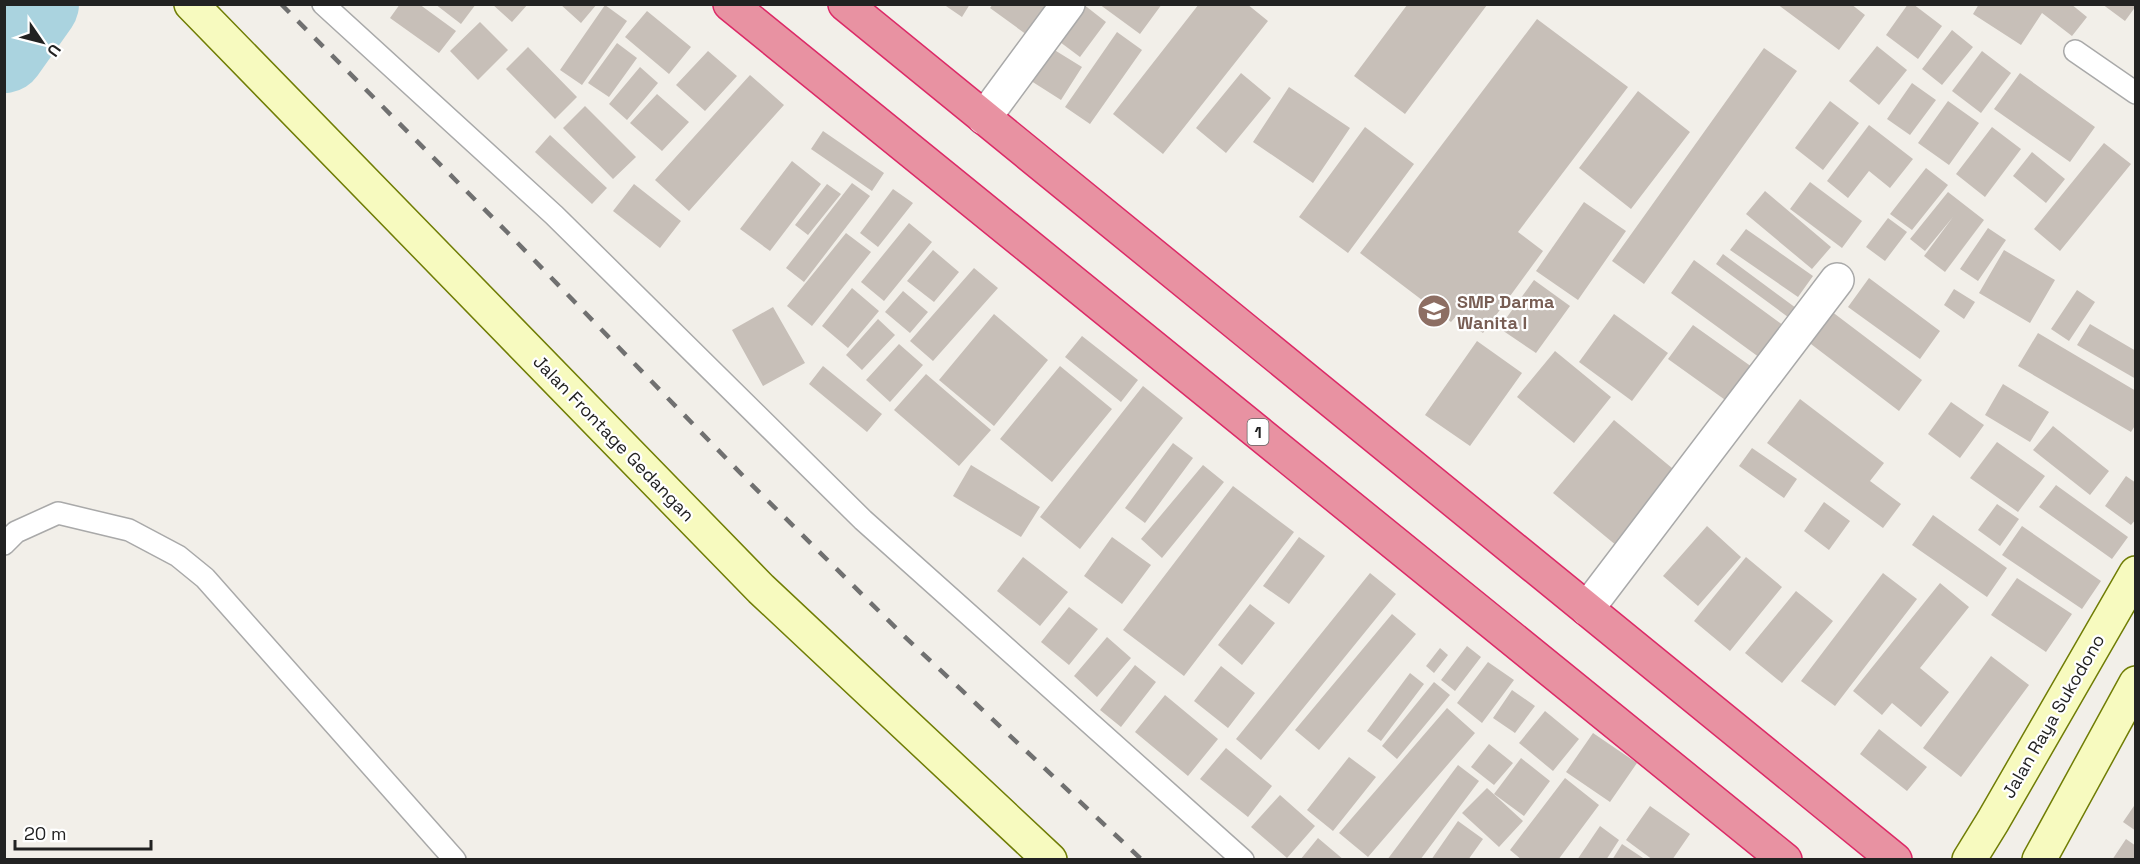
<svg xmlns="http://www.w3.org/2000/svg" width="2140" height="864" font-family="'Space Grotesk',sans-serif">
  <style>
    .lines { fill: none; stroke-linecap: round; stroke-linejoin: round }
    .river { stroke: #aad3df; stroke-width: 82 }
    .building { fill: #c7bfb8 }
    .lane-casing { stroke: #a9a9a9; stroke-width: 24 }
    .street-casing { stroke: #a9a9a9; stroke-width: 36 }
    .secondary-casing { stroke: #707d05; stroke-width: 36 }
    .highway-casing { stroke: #dc2a67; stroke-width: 36 }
    .lane { stroke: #fff; stroke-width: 21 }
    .street { stroke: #fff; stroke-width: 33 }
    .secondary { stroke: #f7fabf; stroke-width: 33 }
    .highway { stroke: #e892a2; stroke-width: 33 }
    .rail { stroke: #707070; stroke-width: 4.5; stroke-dasharray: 12 12; stroke-linecap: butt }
    .labels { text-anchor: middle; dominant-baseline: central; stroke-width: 4.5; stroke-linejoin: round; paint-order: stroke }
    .shield { fill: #fff; stroke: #646464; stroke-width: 1.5 }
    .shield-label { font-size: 16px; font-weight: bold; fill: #222 }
    .education-label { font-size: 18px; font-weight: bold; fill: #785e54; stroke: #fff; text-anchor: start }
    .street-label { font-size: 18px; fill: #222; stroke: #fff }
  </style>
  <rect width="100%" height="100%" fill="#f2efe9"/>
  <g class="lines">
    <path class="river" d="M4,52L38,4"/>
  </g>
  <path class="building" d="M400,4H419L456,31L439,53L390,18Z
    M435,4H476L461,24Z
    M492,4H528L512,22Z
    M560,4H597L581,23Z
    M943,4H970L962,17Z
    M993,4H1059L1034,40L990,8Z
    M1083,4L1106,22L1080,57L1056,39Z
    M1099,4H1162L1140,34Z
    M1199,4H1247L1268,21L1163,154L1113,114Z
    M1777,4H1851L1865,15L1839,50Z
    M1908,4H1913L1942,26L1918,59L1886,35Z
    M1979,4H2071L2087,17L2072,36L2042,13L2021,45L1973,14Z
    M2102,4H2136V6L2125,21Z
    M605,5L627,21L582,85L560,70Z
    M1407,5H1487L1405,114L1354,76Z
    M647,11L691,47L669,74L625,37Z
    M1537,19L1628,87L1518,232L1543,251L1483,333L1457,315L1451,322L1360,253Z
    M480,22L508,50L478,80L450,51Z
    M1952,30L1973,47L1942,85L1922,69Z
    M1117,32L1142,50L1090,124L1065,107Z
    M617,43L637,58L609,97L588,83Z
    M1048,46L1082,67L1061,100L1028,79Z
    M1877,46L1907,70L1879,105L1849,81Z
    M528,47L577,97L555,119L506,69Z
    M1764,48L1797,71L1644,284L1612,261Z
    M708,51L737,76L705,111L676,85Z
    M1982,51L2011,73L1981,113L1952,91Z
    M640,67L658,83L627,120L609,104Z
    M1241,73L1271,98L1226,153L1196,128Z
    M2020,73L2095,127L2070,162L1994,109Z
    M750,75L784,105L689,211L655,180Z
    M1912,83L1936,100L1910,135L1887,119Z
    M1289,87L1350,128L1313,183L1253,142Z
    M1638,91L1690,132L1631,209L1579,168Z
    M657,94L689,122L662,151L630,123Z
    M1830,101L1859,123L1823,170L1795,148Z
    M1948,101L1979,123L1949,165L1918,143Z
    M585,106L636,157L613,179L563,128Z
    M1869,125L1913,159L1890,188L1869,171L1848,198L1827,181Z
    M1365,127L1414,164L1348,253L1299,217Z
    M1992,127L2021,149L1985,197L1956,174Z
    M823,131L884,173L872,191L811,149Z
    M550,135L607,188L592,204L535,152Z
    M2104,143L2131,164L2060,251L2034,229Z
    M2032,152L2065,179L2046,203L2013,176Z
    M792,161L821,184L770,251L740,229Z
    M1926,168L1948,185L1912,230L1890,214Z
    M1810,182L1862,221L1842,248L1790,209Z
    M852,183L870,196L804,282L786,268Z
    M634,184L681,221L660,248L613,211Z
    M827,184L841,194L808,235L795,225Z
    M893,189L913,203L878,247L860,233Z
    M1765,191L1831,247L1812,269L1746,214Z
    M1948,192L1984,220L1945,272L1924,256L1953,217L1925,251L1910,239Z
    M1584,202L1626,231L1578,300L1536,271Z
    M1888,218L1907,232L1885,261L1866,247Z
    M909,223L932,242L884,301L861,282Z
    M1988,228L2006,240L1978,281L1960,269Z
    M1746,229L1813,276L1798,297L1730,250Z
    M846,233L871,252L812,326L787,306Z
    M933,250L959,272L934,302L907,281Z
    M2004,250L2055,280L2030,323L1979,293Z
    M1723,254L1796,308L1788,317L1716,264Z
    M1694,260L1791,331L1767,363L1671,293Z
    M974,268L998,288L933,361L910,341Z
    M1869,278L1940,331L1920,359L1848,307Z
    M1534,280L1570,306L1536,353L1499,328Z
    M852,288L879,311L848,348L822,326Z
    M1954,289L1975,302L1964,319L1944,305Z
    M2077,290L2095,302L2069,341L2051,329Z
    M903,291L928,312L910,333L885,312Z
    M773,307L805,363L763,386L732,330Z
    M1831,311L1922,380L1899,411L1807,341Z
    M994,314L1048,360L994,426L939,380Z
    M1614,314L1668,353L1632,401L1579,362Z
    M878,319L895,335L862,370L846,355Z
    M2090,324L2136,351V379L2077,345Z
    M1693,325L1759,372L1735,407L1668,359Z
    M2038,333L2136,391V424L2131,432L2018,366Z
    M1082,336L1138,380L1121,402L1065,357Z
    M1477,341L1522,373L1470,446L1425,415Z
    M899,344L923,365L890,402L866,380Z
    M1555,351L1611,397L1574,443L1517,397Z
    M823,366L882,414L867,432L809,384Z
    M1060,366L1112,409L1052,482L1000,439Z
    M926,374L991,430L959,466L894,410Z
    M2003,384L2049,412L2030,442L1985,415Z
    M1143,386L1183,418L1080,549L1040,517Z
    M1800,399L1884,463L1870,481L1901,504L1883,528L1767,443Z
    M1951,402L1984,425L1960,458L1928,434Z
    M1614,420L1678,473L1617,546L1553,493Z
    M2053,426L2109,471L2090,495L2033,450Z
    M1997,442L2045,476L2018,512L1970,478Z
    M1173,443L1193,458L1145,523L1125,508Z
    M1752,448L1797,479L1784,498L1739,466Z
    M971,465L1040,507L1021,537L953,496Z
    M1203,465L1224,482L1162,558L1141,539Z
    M2126,476L2136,483V519L2131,525L2105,506Z
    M2056,485L2128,537L2112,559L2039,507Z
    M1233,486L1294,532L1184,676L1123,630Z
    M1824,502L1850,521L1829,550L1804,531Z
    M1997,504L2019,519L2000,546L1978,530Z
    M1933,515L2007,568L1987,597L1912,545Z
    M1707,526L1741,557L1698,606L1663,576Z
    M2022,526L2101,581L2082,609L2002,555Z
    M1112,537L1151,565L1122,604L1084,576Z
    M1299,537L1325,556L1289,604L1263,586Z
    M1023,557L1068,592L1040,626L997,591Z
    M1746,557L1782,587L1730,651L1694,621Z
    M1370,573L1396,594L1261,760L1236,739Z
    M1883,573L1917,599L1835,706L1801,681Z
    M2017,578L2072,614L2046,652L1991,615Z
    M1940,583L1969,607L1920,668L1949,692L1921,727L1892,703L1882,715L1853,691Z
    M1796,591L1833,621L1782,683L1745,653Z
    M1250,604L1275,623L1242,665L1218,645Z
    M1069,607L1098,629L1069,665L1041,642Z
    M1392,614L1416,634L1319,750L1295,730Z
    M1107,637L1131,658L1097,697L1074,676Z
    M1467,646L1481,657L1455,691L1441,680Z
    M1440,648L1448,655L1434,673L1426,666Z
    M1991,656L2029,685L1961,777L1923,748Z
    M1488,662L1514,680L1482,723L1457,703Z
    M1135,665L1156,682L1121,727L1100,710Z
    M1221,666L1255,693L1228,728L1194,701Z
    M1410,673L1424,684L1381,741L1367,731Z
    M1434,682L1450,695L1397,759L1382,746Z
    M1512,690L1535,706L1515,733L1493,718Z
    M1165,695L1218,739L1188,776L1135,732Z
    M1447,708L1475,733L1368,857L1339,833Z
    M1545,711L1579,739L1553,771L1519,743Z
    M1879,729L1927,767L1907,791L1860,754Z
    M1593,733L1637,763L1610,802L1566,772Z
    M1489,744L1513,763L1494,785L1471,767Z
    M1226,748L1272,786L1248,817L1200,779Z
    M1349,757L1376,777L1333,831L1307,810Z
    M1521,758L1550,781L1524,816L1494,794Z
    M1458,765L1479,781L1420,860H1387Z
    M1565,778L1599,805L1558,860H1522L1510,850Z
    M1487,788L1523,821L1499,847L1462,813Z
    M1280,795L1315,826L1287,858L1251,827Z
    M2136,803V831L2123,822Z
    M1650,806L1690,834L1672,860H1653L1626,840Z
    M1458,821L1483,839L1468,860H1431Z
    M1600,826L1619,840L1606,860H1577Z
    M1318,838L1344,860H1300Z
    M2126,839L2136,846V860H2112Z
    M1622,844L1646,860H1612Z"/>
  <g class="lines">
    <defs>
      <path id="lane" d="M323,4L554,215L863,520L1243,860
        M2075,51L2136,93
        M4,544L16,532L58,513L129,530L178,556L205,578L455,860"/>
      <path id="street" d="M984,118L1068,4
        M1587,609L1837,280"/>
      <path id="secondary" d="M191,4L761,589L1050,860
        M1969,860L1993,821L2136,573
        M2039,860L2136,683"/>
      <path id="highway" d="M730,4L1785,860
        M845,4L1895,860"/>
    </defs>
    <use href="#lane" class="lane-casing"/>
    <use href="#street" class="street-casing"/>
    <use href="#secondary" class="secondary-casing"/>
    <use href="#highway" class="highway-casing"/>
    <use href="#lane" class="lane"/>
    <use href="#street" class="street"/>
    <use href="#secondary" class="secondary"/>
    <use href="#highway" class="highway"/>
    <path class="rail" d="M281,4L507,232L750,483L903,635L1142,860"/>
  </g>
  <defs>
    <symbol id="school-disc" viewBox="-11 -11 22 22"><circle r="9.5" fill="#8d6e63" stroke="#fff"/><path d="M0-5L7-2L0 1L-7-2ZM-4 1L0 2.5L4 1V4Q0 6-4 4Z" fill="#fff"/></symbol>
  </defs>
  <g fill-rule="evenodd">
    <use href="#school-disc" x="1415" y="292" width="38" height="38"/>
  </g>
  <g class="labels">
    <rect class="shield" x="1247.5" y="419" width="21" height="26" rx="4.5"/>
    <g class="shield-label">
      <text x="1258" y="432">1</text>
    </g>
    <g class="education-label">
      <text x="1457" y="301">SMP Darma<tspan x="1457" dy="21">Wanita I</tspan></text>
    </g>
    <g class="street-label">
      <text transform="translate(614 438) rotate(46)">Jalan Frontage Gedangan</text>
      <text transform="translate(2053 716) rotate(-60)">Jalan Raya Sukodono</text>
    </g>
  </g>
  <rect width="2140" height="864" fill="none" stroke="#222222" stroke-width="12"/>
  <g transform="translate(42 42) rotate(125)" stroke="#ffffff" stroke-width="4.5" paint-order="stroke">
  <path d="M0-4.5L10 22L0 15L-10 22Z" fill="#222222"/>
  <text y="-9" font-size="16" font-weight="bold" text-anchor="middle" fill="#222222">U</text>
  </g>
  <path d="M15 840v9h136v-9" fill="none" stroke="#222222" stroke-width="3"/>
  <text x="24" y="840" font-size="18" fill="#222222" stroke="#ffffff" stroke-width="4.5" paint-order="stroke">20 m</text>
</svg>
